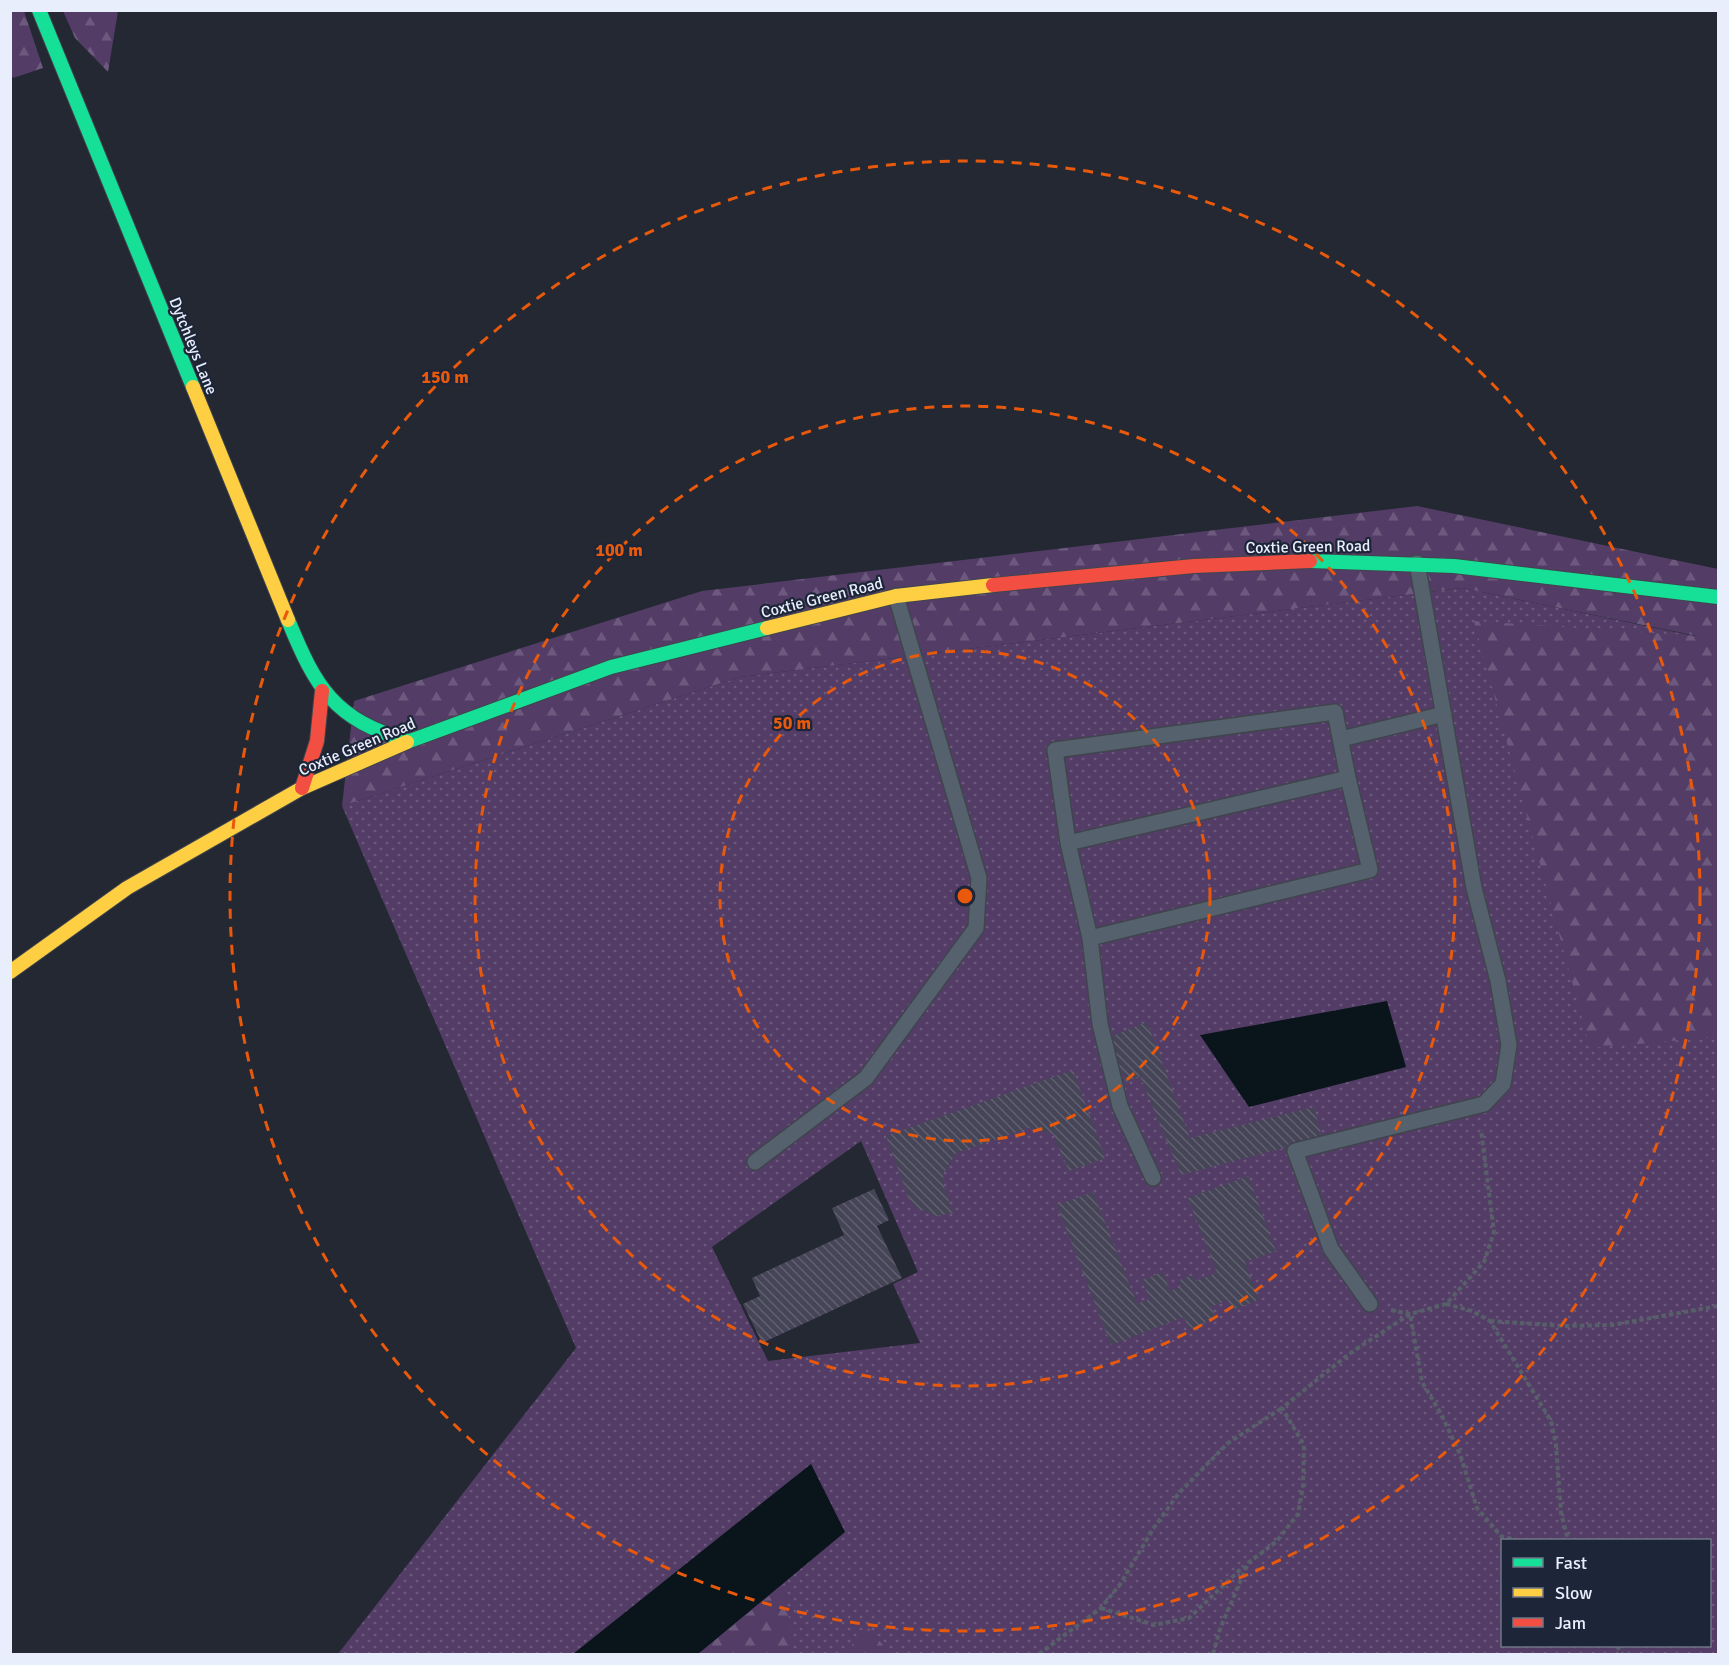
<svg xmlns="http://www.w3.org/2000/svg" width="1729" height="1665" font-family="Signika,sans-serif">
  <style>
    .grass { fill: url(#grass-dots); fill-rule: evenodd }
    .forest { fill: url(#forest-firs) }
    .water { fill: #09151a }
    .building { fill: url(#building-back-hatch) }
    .lines { fill: none; stroke-linecap: round; stroke-linejoin: round }
    .lane-casing { stroke: #40454d; stroke-width: 18 }
    .fast-casing { stroke: #40454d; stroke-width: 16 }
    .slow-casing { stroke: #40454d; stroke-width: 16 }
    .jam-casing { stroke: #40454d; stroke-width: 16 }
    .path { stroke: #575f69; stroke-width: 4; stroke-dasharray: 4.5 3; stroke-linecap: butt }
    .lane { stroke: #55626e; stroke-width: 15 }
    .fast { stroke: #16e098; stroke-width: 14 }
    .slow { stroke: #ffcf43; stroke-width: 14 }
    .jam { stroke: #f24e42; stroke-width: 14 }
    .ring { fill: none; stroke: #e8590c; stroke-width: 3; stroke-dasharray: 10 8 }
    .labels { text-anchor: middle; dominant-baseline: central; stroke-width: 4.5; stroke-linejoin: round; paint-order: stroke }
    .street-label { font-size: 16px; fill: #e9eefc; stroke: #1d2538 }
    .centre { fill: #e8590c; stroke: #1d2538; stroke-width: 3 }
    .ring-label { font-size: 18px; text-anchor: middle; font-weight: bold; fill: #e8590c; stroke: #1d2538; stroke-width: 4.5; stroke-linejoin: round; paint-order: stroke }
  </style>
  <defs>
    <pattern id="grass-dots" width="8" height="8" patternUnits="userSpaceOnUse" patternTransform="scale(1.5)"><rect width="8" height="8" fill="#533d66"/><path d="M2 2h.1M6 6h.1" fill="none" stroke="#6c597d" stroke-width="1.8" stroke-linecap="round"/></pattern>
    <pattern id="forest-firs" width="22" height="20" patternUnits="userSpaceOnUse" patternTransform="scale(1.5)"><rect width="22" height="20" fill="#533d66"/><path d="M5 1l3.5 6h-7zM16 11l3.5 6h-7z" fill="#6c597d"/></pattern>
    <pattern id="building-back-hatch" width="6" height="6" patternUnits="userSpaceOnUse" patternTransform="scale(1.5)"><rect width="6" height="6" fill="#454557"/><path d="M-1 5l2 2M0 0l6 6M5-1l2 2" fill="none" stroke="#606070"/></pattern>
  </defs>
  <rect width="100%" height="100%" fill="#232832"/>
  <path class="grass" d="M1462,588L1718,641V1654H338L576,1348L342,806L740,677ZM861,1141L918,1272L893,1284L920,1343L768,1361L712,1247ZM1502,1540H1710V1646H1502Z"/>
  <path class="forest" d="M10,11H24L43,68L13,78L10,73Z
    M63,11H118L108,72L75,38Z
    M1417,506L1718,569V1037L1590,1048L1474,621L1697,636L1462,588L740,677L342,806L354,701L702,591Z
    M785,1583L793,1654H698Z
    M869,1628L890,1654H843Z"/>
  <path class="water" d="M1387,1001L1406,1067L1249,1107L1200,1035Z
    M811,1464L845,1532L698,1654H573Z"/>
  <path class="building" d="M1147,1022L1190,1138L1314,1107L1322,1138L1181,1175L1140,1076L1126,1082L1108,1038Z
    M1073,1070L1105,1158L1069,1171L1053,1134L1029,1128L956,1153L943,1174L944,1187L953,1213L936,1216L915,1207L909,1199L886,1136Z
    M1248,1176L1276,1251L1245,1262L1259,1300L1232,1310L1228,1300L1211,1307L1216,1318L1189,1329L1184,1317L1111,1345L1057,1205L1093,1192L1137,1304L1150,1299L1142,1280L1163,1272L1170,1291L1181,1287L1179,1280L1193,1275L1195,1281L1217,1273L1188,1198Z
    M874,1189L889,1220L877,1226L902,1278L762,1343L743,1304L760,1296L752,1278L844,1235L832,1208Z"/>
  <g class="lines">
    <defs>
      <path id="lane" d="M1341,739L1444,714
        M1068,843L1348,778L1335,712L1055,750L1068,843L1090,938L1100,1024L1120,1106L1153,1178
        M1090,938L1370,870L1348,778
        M755,1162L866,1078L976,928L979,878L896,596
        M1370,1304L1331,1249L1295,1151L1484,1104L1503,1084L1509,1045L1498,981L1474,888L1417,563"/>
      <path id="fast" d="M39,10L193,387
        M1310,561L1454,566L1718,597
        M288,620C316,688 334,720 409,741
        M407,742L611,667L767,628"/>
      <path id="slow" d="M193,387L288,620
        M767,628L896,596L993,585
        M10,972L127,888L302,788L407,742"/>
      <path id="jam" d="M993,585L1194,566L1310,561
        M302,788L317,741L322,691"/>
    </defs>
    <use href="#lane" class="lane-casing"/>
    <use href="#fast" class="fast-casing"/>
    <use href="#slow" class="slow-casing"/>
    <use href="#jam" class="jam-casing"/>
    <path class="path" d="M1446,1304L1472,1311L1490,1321L1551,1421L1556,1445L1561,1513L1568,1540
      M1391,1310L1410,1314L1446,1304L1484,1262L1494,1232L1481,1130
      M1490,1321L1564,1326L1612,1325L1718,1306
      M1101,1608L1154,1625L1189,1618L1244,1566
      M1617,1646L1622,1654
      M1039,1654L1101,1608L1121,1583L1153,1529L1179,1493L1228,1443L1282,1408
      M1213,1654L1220,1629L1248,1563L1276,1542L1298,1514L1303,1486L1304,1445L1282,1408L1349,1354L1410,1314L1422,1382L1441,1414L1460,1454L1477,1508L1501,1536L1516,1540"/>
    <use href="#lane" class="lane"/>
    <use href="#fast" class="fast"/>
    <use href="#slow" class="slow"/>
    <use href="#jam" class="jam"/>
  </g>
  <g class="ring">
    <circle cx="965" cy="896" r="245"/>
    <circle cx="965" cy="896" r="490"/>
    <circle cx="965" cy="896" r="735"/>
  </g>
  <g class="labels">
    <g class="street-label">
      <text transform="translate(193 346) rotate(68)">Dytchleys Lane</text>
      <text transform="translate(1308 547) rotate(-1)">Coxtie Green Road</text>
      <text transform="translate(822 598) rotate(-14)">Coxtie Green Road</text>
      <text transform="translate(357 747) rotate(-23)">Coxtie Green Road</text>
    </g>
  </g>
  <circle cx="965" cy="896" r="9" class="centre"/>
  <g class="ring-label">
    <text x="445" y="383">150 m</text>
    <text x="619" y="556">100 m</text>
    <text x="792" y="729">50 m</text>
  </g>
  <rect width="1729" height="1665" fill="none" stroke="#e9eefc" stroke-width="24"/>
  <rect x="1501" y="1539" width="210" height="108" fill="#1d2538" stroke="#6f7586" stroke-width="1.5"/>
  <rect x="1513" y="1558" width="30" height="9" fill="#16e098" stroke="#6f7586" stroke-width="1.5"/>
  <text x="1555" y="1569" font-size="18" fill="#e9eefc">Fast</text>
  <rect x="1513" y="1588" width="30" height="9" fill="#ffcf43" stroke="#6f7586" stroke-width="1.5"/>
  <text x="1555" y="1599" font-size="18" fill="#e9eefc">Slow</text>
  <rect x="1513" y="1618" width="30" height="9" fill="#f24e42" stroke="#6f7586" stroke-width="1.5"/>
  <text x="1555" y="1629" font-size="18" fill="#e9eefc">Jam</text>
</svg>
